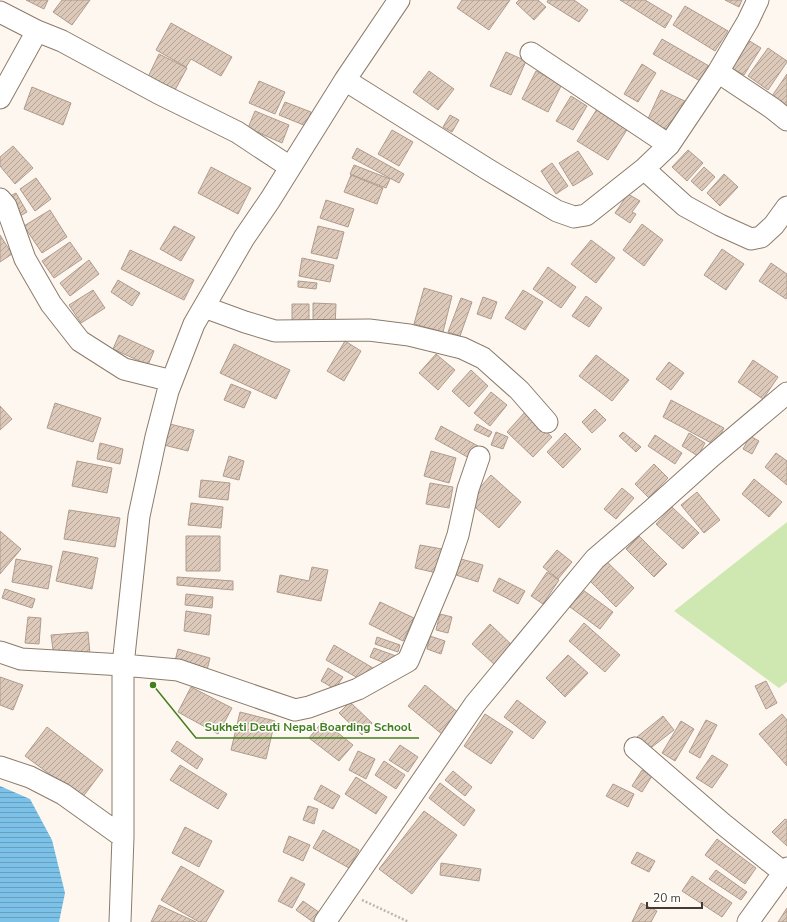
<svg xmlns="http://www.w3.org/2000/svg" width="787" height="922" font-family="'Nunito Sans',sans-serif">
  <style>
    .park { fill: #cfe8b1 }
    .water { fill: url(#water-rules) }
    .building { fill: url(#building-hatch); stroke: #af9c8d }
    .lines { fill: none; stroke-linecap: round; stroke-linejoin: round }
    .minor-casing { stroke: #8c7c6c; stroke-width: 23 }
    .path { stroke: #bdb6af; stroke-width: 2.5; stroke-dasharray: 2 2; stroke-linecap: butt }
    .minor { stroke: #fff; stroke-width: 21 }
    .leader { fill: none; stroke: #437f1c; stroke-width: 1.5 }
    .callout-dot { fill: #437f1c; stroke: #fff; stroke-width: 1.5 }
    .callout-label { font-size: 12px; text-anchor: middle; font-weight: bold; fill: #437f1c; stroke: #fff; stroke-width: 3; stroke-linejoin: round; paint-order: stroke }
  </style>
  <defs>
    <pattern id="water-rules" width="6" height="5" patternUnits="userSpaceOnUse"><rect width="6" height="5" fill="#7cc2e8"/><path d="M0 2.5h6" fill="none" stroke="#679fbd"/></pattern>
    <pattern id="building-hatch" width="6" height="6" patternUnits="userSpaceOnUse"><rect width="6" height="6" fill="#dcc9b9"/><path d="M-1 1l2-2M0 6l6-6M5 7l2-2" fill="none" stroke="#b4a497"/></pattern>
  </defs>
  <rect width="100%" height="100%" fill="#fef7f0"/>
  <path class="park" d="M787,522V682L779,688L674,611Z"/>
  <path class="water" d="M0,786L30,799L52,840L65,893L59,922H0Z"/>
  <path class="building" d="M26,0H48L44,9Z
    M62,0H90L72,25L53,12Z
    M462,0H510L489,30L457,8Z
    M519,0H538L546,7L534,20L516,3Z
    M548,0H574L588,10L579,22L547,2Z
    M620,0H645L672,16L665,28Z
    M725,0H742L739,7Z
    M685,6L728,31L715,51L673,25Z
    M171,23L232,57L221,76L191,59L186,67L156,50Z
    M662,39L709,66L700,81L653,54Z
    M748,40L761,48L744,75L730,67Z
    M768,48L787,61V62L768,90L748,76Z
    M506,52L526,61L511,95L490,86Z
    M159,54L187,68L175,90L148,77Z
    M642,64L656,73L638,102L624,94Z
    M429,71L454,89L438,110L413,92Z
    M536,71L562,84L548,112L522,99Z
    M787,74V106L772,96Z
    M259,81L285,92L275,114L249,103Z
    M32,87L71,103L63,125L24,109Z
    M661,90L687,102L673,132L647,121Z
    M571,96L587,106L573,130L556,121Z
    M285,102L311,112L306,126L279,115Z
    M597,109L628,128L608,160L577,141Z
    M255,111L289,125L282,143L248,128Z
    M450,115L459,120L452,132L443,127Z
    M392,130L413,142L399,166L378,154Z
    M13,146L33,168L15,184L0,166V157Z
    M357,148L404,174L399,183L352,158Z
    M688,150L703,163L687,181L672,167Z
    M578,151L593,174L573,186L559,163Z
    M552,163L568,186L556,194L541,171Z
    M354,165L390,179L386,188L350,174Z
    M211,167L251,188L238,214L198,193Z
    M704,167L715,177L702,191L691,181Z
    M724,174L738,187L720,206L707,193Z
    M351,175L383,188L377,204L344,192Z
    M36,178L51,199L35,211L20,189Z
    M16,193L27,212L20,216L8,197Z
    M628,194L640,201L632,212L636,214L630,223L615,213Z
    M326,200L354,209L348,227L320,218Z
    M50,210L67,237L42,253L24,226Z
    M642,224L663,240L644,266L623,250Z
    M174,226L195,237L181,261L160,249Z
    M318,226L344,232L337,259L311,253Z
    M0,235L12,254L0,262Z
    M591,240L615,258L596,283L571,264Z
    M70,242L82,259L54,278L42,261Z
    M722,249L744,264L726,290L704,275Z
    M130,250L194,280L184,300L121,269Z
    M302,258L334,265L330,282L299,276Z
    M89,260L99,274L70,296L60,283Z
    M771,263L787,274V297L786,299L759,281Z
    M548,267L576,287L561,308L533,289Z
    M118,280L140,293L132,306L111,292Z
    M298,281L317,283L316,289L298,287Z
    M424,288L452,296L443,332L414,324Z
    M93,290L105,308L81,323L69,305Z
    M523,290L543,302L525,330L505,318Z
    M586,296L602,308L589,327L572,316Z
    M483,297L497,302L491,319L477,314Z
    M461,298L472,302L460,336L448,332Z
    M313,303L336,304L335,327H313Z
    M292,304H309V326H292Z
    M119,335L154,351L148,365L113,349Z
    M345,341L361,351L344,381L327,371Z
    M234,344L290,370L276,399L220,373Z
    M436,354L455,370L438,390L419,373Z
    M596,355L629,380L612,401L579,376Z
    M753,360L778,377L763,399L738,382Z
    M669,362L684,373L671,390L656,379Z
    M471,370L488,386L469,407L452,391Z
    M231,384L251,392L244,408L224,400Z
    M491,392L507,405L490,426L474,413Z
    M671,400L724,428L715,445L663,417Z
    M55,403L101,418L93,442L47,428Z
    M0,406L12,419L0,430Z
    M595,409L606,420L592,433L582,422Z
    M525,412L552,437L533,457L507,432Z
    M170,424L194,430L188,451L164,445Z
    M477,424L492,432L489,437L474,430Z
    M441,426L478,446L471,459L435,439Z
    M496,432L508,437L503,449L491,445Z
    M623,432L641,447L636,452L619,436Z
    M565,433L581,449L563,468L547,452Z
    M689,433L705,443L698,456L682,446Z
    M655,435L682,453L675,464L648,446Z
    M750,436L759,441L752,454L743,449Z
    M100,443L123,449L120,464L97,459Z
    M431,451L456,458L449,483L424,476Z
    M776,453L787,461V485L765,467Z
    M229,456L244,461L239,480L223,476Z
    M77,461L112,468L107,493L72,486Z
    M654,464L668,478L649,498L635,484Z
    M491,475L521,502L499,528L468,501Z
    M754,479L782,502L769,517L742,494Z
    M201,480L230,483L228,500L199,497Z
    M430,483L453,487L449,508L426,504Z
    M622,488L634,498L616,519L604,509Z
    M697,492L720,520L704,533L681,505Z
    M191,503L223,507L221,528L188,525Z
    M672,507L699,533L683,549L656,524Z
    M69,510L120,518L115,547L64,539Z
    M0,531L21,549L0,574Z
    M186,536H220V571H186Z
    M639,536L667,564L654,577L626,549Z
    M420,545L442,549L437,573L415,568Z
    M557,550L572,562L558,579L543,567Z
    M63,551L98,558L92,589L56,581Z
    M16,559L52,566L48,589L12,582Z
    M461,559L483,565L478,582L456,575Z
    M605,560L634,588L616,607L587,578Z
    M312,567L328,570L321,601L277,592L280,575L309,581Z
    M547,572L559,580L543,604L531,596Z
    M177,577L233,581V590L177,585Z
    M499,578L525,591L518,604L493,591Z
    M5,589L35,599L32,608L2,598Z
    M583,590L613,612L600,629L570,607Z
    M186,594L213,597L212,608L185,605Z
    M380,602L414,618L403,641L369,624Z
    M186,611L211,615L209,635L184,631Z
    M440,614L452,617L448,633L436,630Z
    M28,617L41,618L39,644L25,643Z
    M584,623L620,655L605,672L569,641Z
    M490,624L513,646L495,665L472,644Z
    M88,632L90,654L54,657L51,635Z
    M430,636L445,641L441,654L427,649Z
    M377,637L400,645L398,652L375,644Z
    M334,645L373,668L365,682L326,660Z
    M374,648L396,656L392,666L370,657Z
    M178,649L210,658L206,674L174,665Z
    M568,655L588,673L565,697L546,678Z
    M328,668L343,677L335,689L321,681Z
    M0,677L23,685L13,710L0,705Z
    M766,681L777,703L766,709L755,686Z
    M425,685L460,714L443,735L408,706Z
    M191,687L232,708L218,734L178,712Z
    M517,700L546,722L533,739L504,717Z
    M350,702L372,723L362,735L339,713Z
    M240,712L275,721L266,759L231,750Z
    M485,714L513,732L491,764L464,746Z
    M782,714L787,720V766L759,734Z
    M663,716L674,730L648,750L637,737Z
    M706,720L717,725L700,758L689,752Z
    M323,721L353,745L339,761L309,738Z
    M681,721L694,729L675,761L662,753Z
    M47,727L103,770L82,798L25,756Z
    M177,741L203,759L197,769L171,751Z
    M400,745L418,757L408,772L389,760Z
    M358,751L375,759L366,779L349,770Z
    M712,755L728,765L712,788L696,778Z
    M384,761L405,775L396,789L375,775Z
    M180,765L227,794L218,809L170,780Z
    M642,770L652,776L642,792L632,786Z
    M453,771L472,787L465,796L445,780Z
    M356,777L387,797L376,814L345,794Z
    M440,783L475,810L464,826L429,798Z
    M613,784L634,794L628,807L606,796Z
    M321,785L340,796L333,809L314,799Z
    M308,806L318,809L314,824L303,820Z
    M424,811L457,835L412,894L379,869Z
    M785,819L787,820V846L772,832Z
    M185,827L212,841L199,867L172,853Z
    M323,830L359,850L349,868L313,848Z
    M289,836L310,845L303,861L283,852Z
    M717,839L756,868L745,884L705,855Z
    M637,852L655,861L649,872L631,863Z
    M441,863L481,869L479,881L440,875Z
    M181,866L224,891L206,922H199L161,900Z
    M716,870L747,892L741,900L709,879Z
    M692,876L732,903L722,917L682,891Z
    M291,877L305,884L292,908L278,901Z
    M303,901L323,915L318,922H313L296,910Z
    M641,903L657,911L651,922H632Z
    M159,905L196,922H151Z
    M787,908V922H778Z"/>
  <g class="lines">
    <defs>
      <path id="minor" d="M758,0L748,21L718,72L772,108L787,120
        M0,12L37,31L62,41L158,93L237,132L290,167
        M531,53L669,145
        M345,80L487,169L557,211L574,217L586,215L644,169L685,206L720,225L751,239L761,237L774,225L787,207
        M0,98L37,31
        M644,169L669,145L718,72
        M0,199L6,206L25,259L51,304L80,341L124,369L172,381
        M204,307L245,322L275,331L369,330L409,335L462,348L483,358L519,390L547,422
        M0,652L21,659L123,665L178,670L295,710L309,707L358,689L408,661L445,573L458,535L468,489L479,457
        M635,748L723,824L784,873
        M0,767L30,777L63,794L123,837
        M120,922L123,837V665L139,516L156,437L168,391L194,324L244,238L270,200L345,80L399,0
        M325,922L475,704L595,559L653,509L711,457L787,393
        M748,922L787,868"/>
    </defs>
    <use href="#minor" class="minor-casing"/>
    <path class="path" d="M362,900L409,922"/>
    <use href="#minor" class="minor"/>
  </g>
  <path class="leader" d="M153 685L196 738H419"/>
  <circle class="callout-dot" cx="153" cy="685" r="4"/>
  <g class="callout-label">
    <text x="308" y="731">Sukheti Deuti Nepal Boarding School</text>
  </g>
  <path d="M647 902v6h55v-6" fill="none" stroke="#423b34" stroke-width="2"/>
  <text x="653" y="902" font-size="12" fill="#423b34" stroke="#ffffff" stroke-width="3" paint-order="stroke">20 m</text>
</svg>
